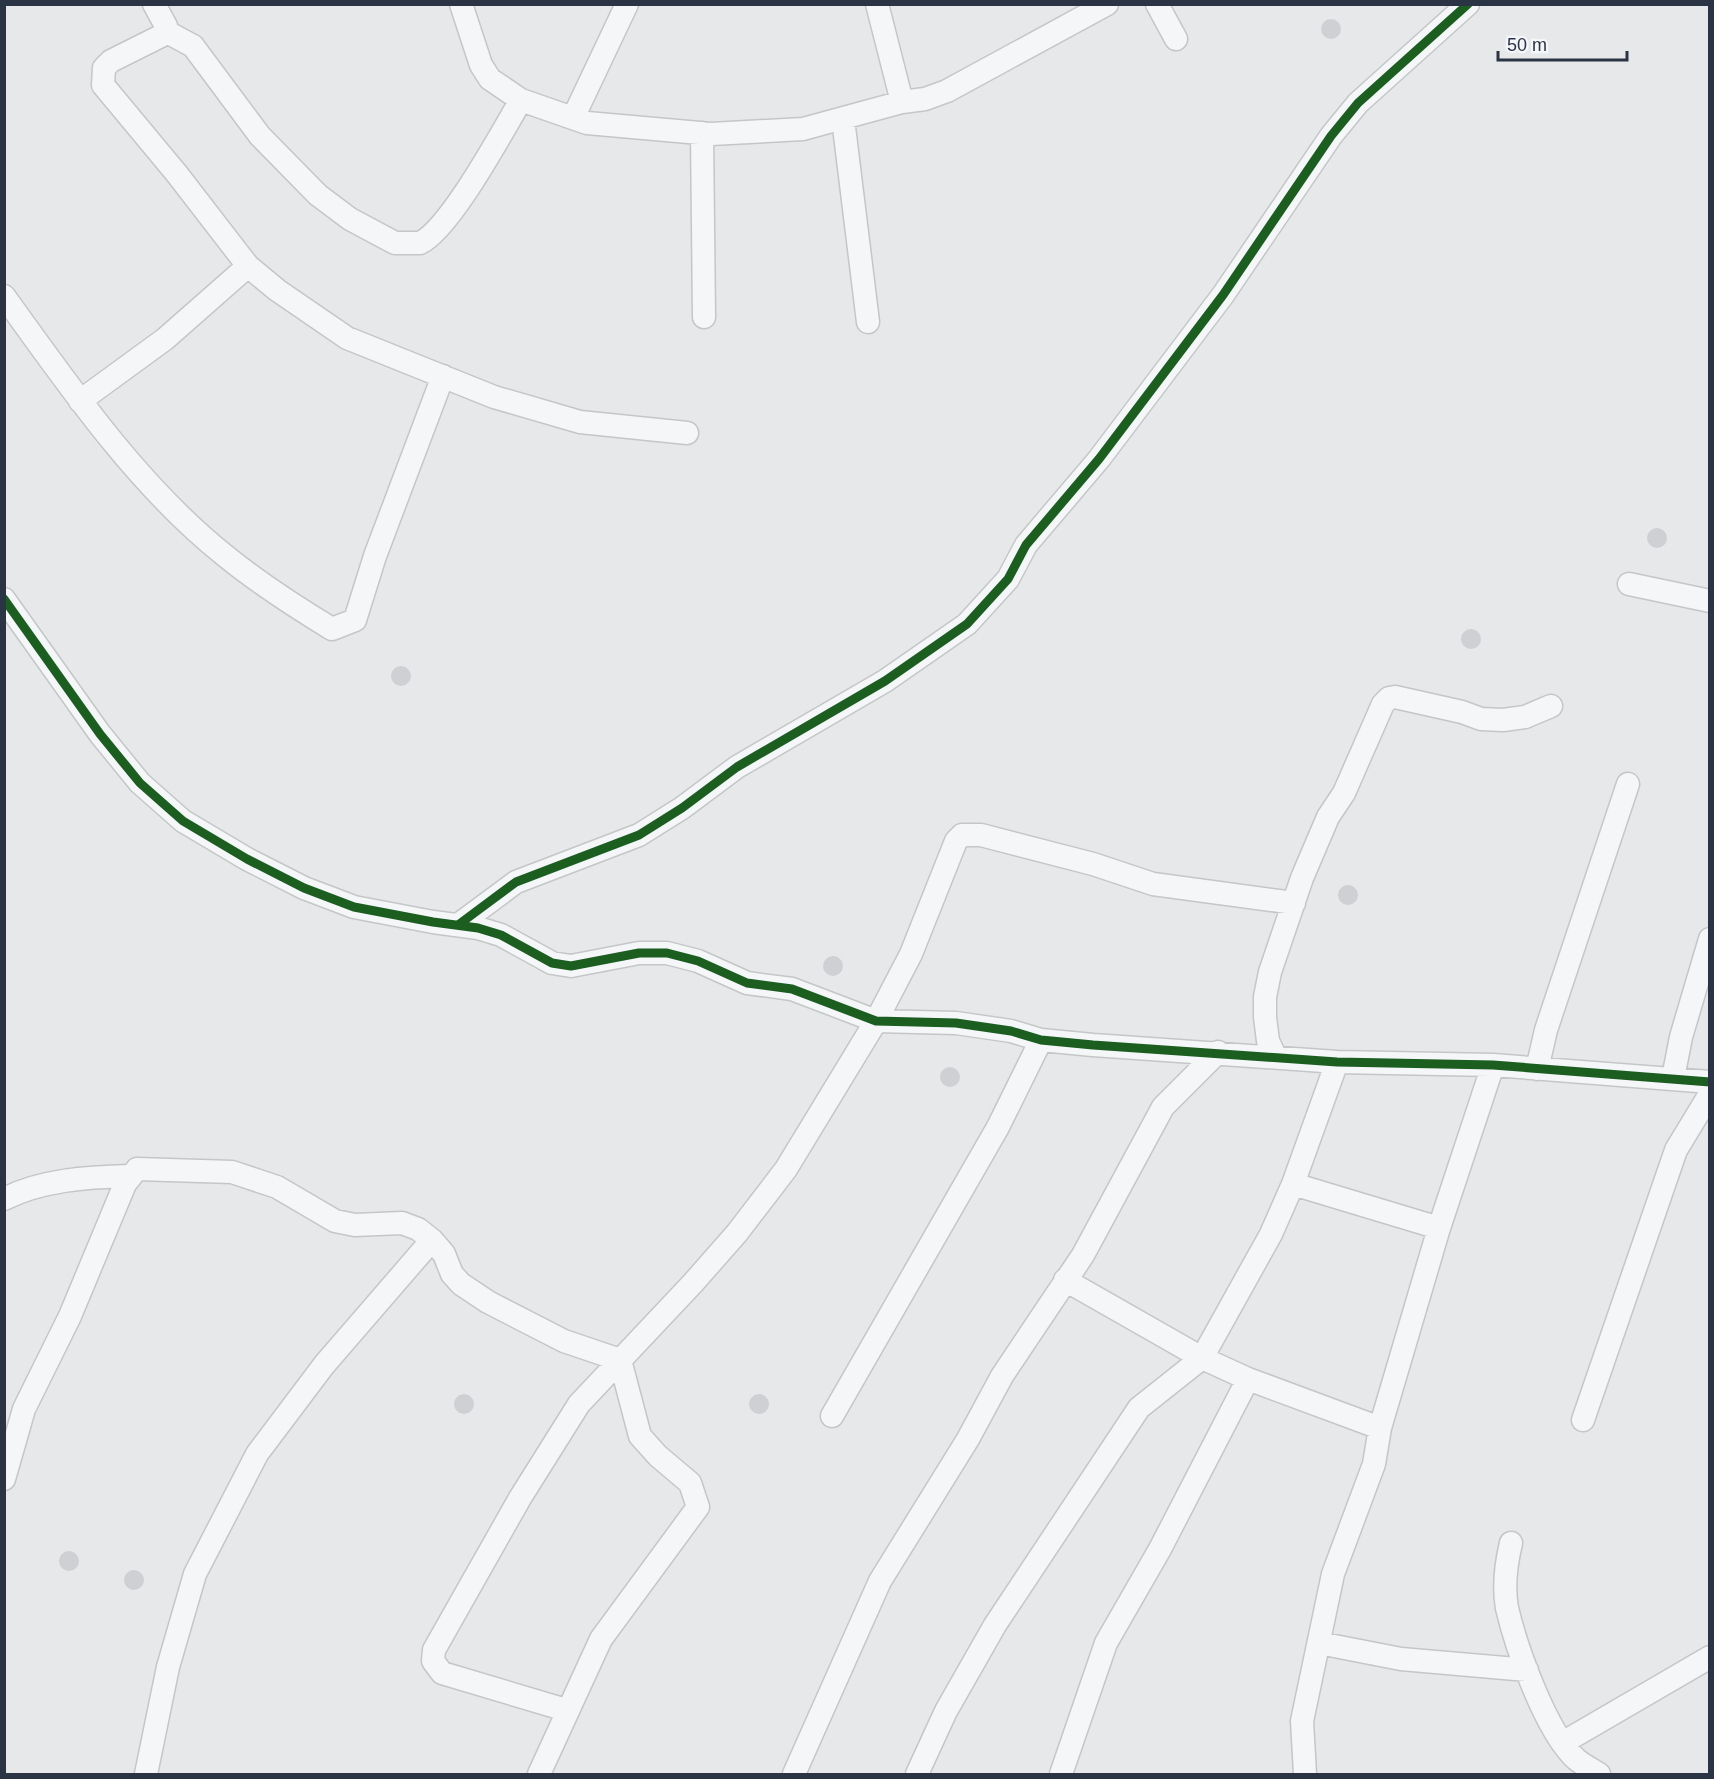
<svg xmlns="http://www.w3.org/2000/svg" width="1714" height="1779" font-family="Helvetica,sans-serif">
  <style>
    .building { fill: #ced0d3 }
    .lines { fill: none; stroke-linecap: round; stroke-linejoin: round }
    .minor-casing { stroke: #c4c6c8; stroke-width: 25 }
    .minor { stroke: #f5f6f7; stroke-width: 22 }
    .cycleway-casing { stroke: #f4f6f9; stroke-width: 13 }
    .cycleway { stroke: #1b5e20; stroke-width: 9 }
  </style>
  <rect width="100%" height="100%" fill="#e6e8ea"/>
  <path class="building" d="M1321 29a10 10 0 1 1 20 0a10 10 0 1 1-20 0Z
    M1647 538a10 10 0 1 1 20 0a10 10 0 1 1-20 0Z
    M1461 639a10 10 0 1 1 20 0a10 10 0 1 1-20 0Z
    M391 676a10 10 0 1 1 20 0a10 10 0 1 1-20 0Z
    M1338 895a10 10 0 1 1 20 0a10 10 0 1 1-20 0Z
    M823 966a10 10 0 1 1 20 0a10 10 0 1 1-20 0Z
    M940 1077a10 10 0 1 1 20 0a10 10 0 1 1-20 0Z
    M749 1404a10 10 0 1 1 20 0a10 10 0 1 1-20 0Z
    M454 1404a10 10 0 1 1 20 0a10 10 0 1 1-20 0Z
    M59 1561a10 10 0 1 1 20 0a10 10 0 1 1-20 0Z
    M124 1580a10 10 0 1 1 20 0a10 10 0 1 1-20 0Z"/>
  <g class="lines">
    <defs>
      <path id="minor" d="M154,4L166,26L165,34L111,61L104,68L103,85L177,174L248,266L277,290L347,338L494,397L580,422L687,433
        M461,4L481,65L490,79L521,100L587,123L711,134L803,129L902,102L925,99L947,91L1107,4
        M877,4L902,102
        M1157,4L1176,39
        M167,32L193,46L260,136L318,195L350,219L395,243H420C450,229 502,132 521,100
        M573,118L627,4
        M843,119L868,322
        M702,133L704,317
        M4,296C69,386 136,484 223,554C257,582 294,606 332,629L355,620L375,556L443,376
        M80,401L165,339L248,266
        M1629,584L1710,601
        M4,599L100,734L140,783L183,821L247,859L304,888L354,907L433,922L478,928L501,935L552,963L571,966L639,953H667L698,961L747,983L792,989L876,1021L956,1023L1011,1031L1041,1040L1093,1045L1337,1062L1493,1065L1710,1082
        M458,925L516,882L639,835L682,808L737,767L885,681L967,624L1008,579L1026,545L1099,459L1223,295L1331,136L1358,103L1468,4
        M1275,1056L1268,1041L1265,1017V997L1270,972L1302,878L1328,817L1344,793L1383,704L1389,698L1395,697L1462,712L1481,719L1503,720L1525,717L1551,706
        M1537,1069L1546,1030L1628,784
        M1673,1078L1681,1037L1710,939
        M1293,1184L1439,1228
        M4,1199C41,1180 88,1177 129,1176
        M1065,1280L1202,1358L1248,1379L1380,1428
        M832,1416L998,1127L1041,1040
        M1583,1420L1676,1150L1710,1094
        M4,1479L24,1409L70,1316L125,1184L137,1169L232,1172L277,1187L335,1221L355,1225L402,1223L418,1229L432,1240L444,1254L452,1274L461,1284L488,1302L564,1341L620,1360
        M1511,1543C1506,1564 1503,1586 1507,1608C1516,1647 1546,1732 1576,1759C1583,1765 1591,1769 1599,1774
        M1319,1643L1401,1659L1527,1670
        M566,1710L442,1673L433,1661L434,1650L520,1498L579,1404L693,1283L737,1233L786,1169L876,1021L911,954L956,841L962,835H981L1093,864L1153,884L1294,903
        M1564,1742L1710,1657
        M146,1774L168,1667L195,1574L257,1454L324,1365L432,1240
        M539,1774L601,1639L698,1507L690,1483L658,1456L640,1436L620,1360
        M794,1774L880,1581L968,1439L1002,1376L1083,1255L1163,1107L1218,1052
        M917,1774L946,1711L995,1625L1139,1408L1202,1358L1271,1234L1293,1184L1337,1062
        M1061,1774L1106,1643L1160,1549L1248,1379
        M1305,1774L1302,1721L1333,1574L1374,1464L1380,1428L1439,1228L1493,1065"/>
    </defs>
    <use href="#minor" class="minor-casing"/>
    <use href="#minor" class="minor"/>
    <defs>
      <path id="cycleway" d="M4,599L100,734L140,783L183,821L247,859L304,888L354,907L433,922L478,928L501,935L552,963L571,966L639,953H667L698,961L747,983L792,989L876,1021L956,1023L1011,1031L1041,1040L1093,1045L1337,1062L1493,1065L1710,1082
        M458,925L516,882L639,835L682,808L737,767L885,681L967,624L1008,579L1026,545L1099,459L1223,295L1331,136L1358,103L1468,4"/>
    </defs>
    <use href="#cycleway" class="cycleway-casing"/>
    <use href="#cycleway" class="cycleway"/>
  </g>
  <rect width="1714" height="1779" fill="none" stroke="#2b3445" stroke-width="12"/>
  <path d="M1498 51v9h129v-9" fill="none" stroke="#2b3445" stroke-width="3"/>
  <text x="1507" y="51" font-size="18" fill="#2b3445" stroke="#f4f6f9" stroke-width="4.5" paint-order="stroke">50 m</text>
</svg>
